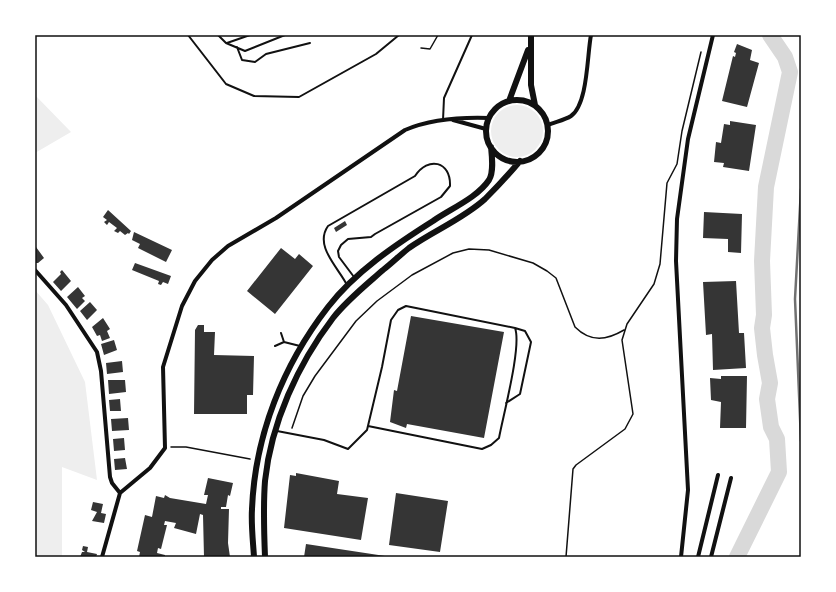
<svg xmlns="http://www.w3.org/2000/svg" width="836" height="592" font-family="'PT Sans',sans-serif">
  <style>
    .green { fill: #eee }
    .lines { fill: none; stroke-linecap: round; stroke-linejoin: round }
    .river { stroke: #d9d9d9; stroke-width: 16 }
    .building { fill: #353535 }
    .path { stroke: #111; stroke-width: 1.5 }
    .service { stroke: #111; stroke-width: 2 }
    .minor { stroke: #111; stroke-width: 4 }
    .secondary { stroke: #111; stroke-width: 6 }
    .rail { stroke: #707070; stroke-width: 2.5 }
    .neatline { fill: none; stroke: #111; stroke-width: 1.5 }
  </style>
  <rect width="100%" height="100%" fill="#fff"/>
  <path class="green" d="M35,95L71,132L35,153Z
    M491 131a26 26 0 1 1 52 0a26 26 0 1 1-52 0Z
    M35,290L48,305L85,382L97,480L62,467V557H35Z"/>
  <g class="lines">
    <path class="river" d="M737,557L779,472L777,439L771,427L767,399L770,383L765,355L762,328L764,315L762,261L766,187L790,72L785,57L770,35"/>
  </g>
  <path class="building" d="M737,44L752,50L750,60L759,63L747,107L722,101L733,56L735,57L736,53L734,52Z
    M730,121L756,125L749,171L723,167L724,163L714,162L716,142L721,143L724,124L730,125Z
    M108,210L131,231L129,234L128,233L125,235L120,231L118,233L114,231L117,228L109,222L107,225L104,222L107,220L103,217Z
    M704,212L742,214L741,253L728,252V239L703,238Z
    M345,221L347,225L336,232L334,228Z
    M134,232L172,250L166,262L138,248L140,244L132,240Z
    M36,247L44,258L38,263H35Z
    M281,248L295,259L299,254L313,266L275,314L247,291Z
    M135,263L171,276L168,284L163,282L161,285L158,284L159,281L132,270Z
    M62,270L71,281L61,291L53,282L61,274L60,272Z
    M736,281L739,333H744L746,368L713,370L712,334L706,335L703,282Z
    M78,287L85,296L82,298L85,301L77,309L67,297Z
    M90,302L97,310L87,320L80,311Z
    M411,316L504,332L484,438L407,424L406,428L390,422L394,390L397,391Z
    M103,318L110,329L107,331L110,338L102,341L100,335L97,336L92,327Z
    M198,325H204V332H215L214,355L254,356L253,395H247V414H194L195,330Z
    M114,340L117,350L104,355L101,344Z
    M122,361L123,372L107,374L106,363Z
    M721,376H747L746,428H720L721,402L711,400L710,378L721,379Z
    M108,380H125L126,392L109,394Z
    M120,399L121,411H110L109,400Z
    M128,418L129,430L112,431L111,419Z
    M124,438L125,450L114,451L113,439Z
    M125,458L127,469L115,470L114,459Z
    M296,473L339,481L337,494L368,498L361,540L284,528L290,475L296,476Z
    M208,478L233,483L230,496L228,495L226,507H221V509H229L228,543L230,557H204L203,515L200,514L196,534L174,528L176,523L165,521L164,525H167L161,549L158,548L157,553L165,555V557H139L140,552L137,551L145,515L152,517L156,496L164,498L165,495L170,498L206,504L208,495H204Z
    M396,493L448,501L440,552L389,545Z
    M93,502L103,504L101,513L106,514L104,523L92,521L97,512L91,510Z
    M306,544L385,556V557H304Z
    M83,546L88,547L87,552L97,554L96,557H80L82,552H85L82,550Z"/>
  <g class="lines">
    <path class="path" d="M421,48L430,49L438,35
      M292,428L303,396L315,376L356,321L377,301L412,275L453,253L469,249L489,250L533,263L547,271L556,278L575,327C591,343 607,340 624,330
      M171,447H186L250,459
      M566,557L573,469L576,465L625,429L633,414L622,340L627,324L654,284L660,264L667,183L677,164L682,131L701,52"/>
    <path class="service" d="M188,35L226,84L254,96L299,97L376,54L399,35
      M218,35L226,43L245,51L285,35
      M227,43L250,35
      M237,47L242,60L255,62L266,54L310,43
      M443,120L444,98L472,35
      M347,285C338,267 314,246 328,226L415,176C428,156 451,161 450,186L441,197L375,234L371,237L348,239L341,245L338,251L339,257L354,277
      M281,333L284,342
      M275,346L284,342L300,346
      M506,403L520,394L531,342L525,331L515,328
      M277,431L324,440L348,449L367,430L382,367L391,320L398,310L406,306L515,328C522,346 503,416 499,438L491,445L482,449L368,426"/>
    <path class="minor" d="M453,120L486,129
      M548,125C555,122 565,120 571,116C588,104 587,55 591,35
      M35,270L66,305L97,352L101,371L110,477L112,483L120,493
      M102,557L120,493L150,468L165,448L163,367L182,306L195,281L212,260L228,246L276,218L405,130C431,119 460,117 489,118
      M681,557L688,490L676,261L677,219L688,139L713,35
      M698,557L718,475
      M711,557L731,478"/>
    <path class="secondary" d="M531,35V85L535,105
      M486 131a31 31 0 1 1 62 0a31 31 0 1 1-62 0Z
      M509,101L528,50
      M254,557C253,541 251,525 252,509C255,435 283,365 328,307C355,272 395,245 433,221C450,209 477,198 489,180C494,172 492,157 491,147
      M265,557C264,532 263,507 265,481C271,423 298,364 333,318C347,300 366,285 383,270C392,263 400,255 409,248C433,231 463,219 485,199C497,187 509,174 520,161"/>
    <path class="rail" d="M801,189L795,299L801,441"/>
  </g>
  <rect width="836" height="592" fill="none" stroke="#ffffff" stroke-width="72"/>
  <rect x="36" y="36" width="764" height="520" class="neatline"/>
</svg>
